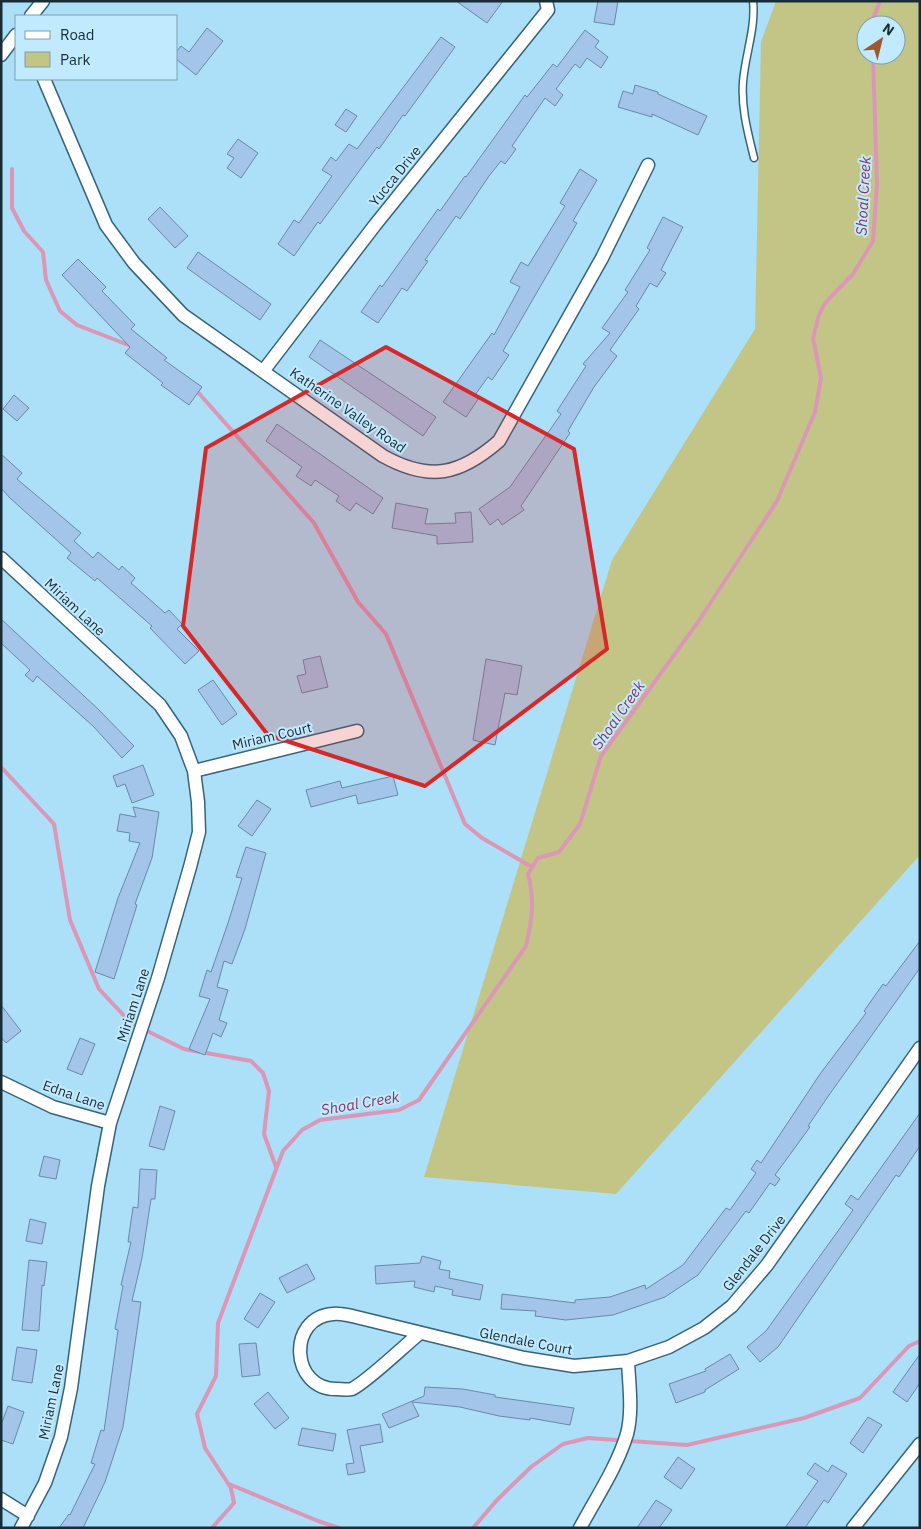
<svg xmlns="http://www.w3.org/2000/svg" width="921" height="1529" font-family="'IBM Plex Sans',sans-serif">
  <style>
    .green { fill: #c3c587; fill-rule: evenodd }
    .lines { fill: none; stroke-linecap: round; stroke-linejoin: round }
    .stream { stroke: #dc97b7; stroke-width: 4 }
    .building { fill: #a3c5e9; stroke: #6989aa }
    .lane-casing { stroke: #35657b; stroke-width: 9 }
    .street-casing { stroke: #35657b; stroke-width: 15 }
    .lane { stroke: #fff; stroke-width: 6 }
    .street { stroke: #fff; stroke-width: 12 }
    .marked { fill: #d62828; fill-opacity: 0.2; stroke: #d62828; stroke-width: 4; stroke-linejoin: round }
    .labels { text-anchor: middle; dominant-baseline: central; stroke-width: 4; stroke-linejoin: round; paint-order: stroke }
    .street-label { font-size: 14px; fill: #182c35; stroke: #c2eaff }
    .water-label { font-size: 15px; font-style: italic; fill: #873661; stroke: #c2eaff }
  </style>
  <rect width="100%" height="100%" fill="#acdff8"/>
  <path class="green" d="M776,1H920V855L616,1194L424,1177L612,560L755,329L761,42ZM866,25H896V55H866Z"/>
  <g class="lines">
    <path class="stream" d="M873,25V19L880,1
      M12,169V208L24,231L43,252L46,280L60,311L77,325L131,346
      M196,390L314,523L358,602L386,634L465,824L482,838L532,867
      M1,767L54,824L70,920L99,989L131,1023L184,1049L251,1061L263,1073L269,1091L264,1134L276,1167
      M229,1484L318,1521L339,1528
      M212,1528L234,1503L231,1488L205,1448L197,1414L216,1376L218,1323L283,1151L302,1130L320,1120L399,1110L419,1100L526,946C532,921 535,900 528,874L538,858L559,852L580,824L601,756L698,622L777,501L815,412L821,378L813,338L819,315L825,303L853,274L873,241L877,185L873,55
      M473,1528L497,1500L531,1467L563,1444L588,1438L687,1445L804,1418L860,1398L909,1346L920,1341"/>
  </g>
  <path class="building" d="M456,1H503L487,23Z
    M598,1H618L614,25L594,22Z
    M207,28L223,41L196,75L176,59V52L181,46L189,52Z
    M585,30L599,41L595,47L608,57L601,68L587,58L580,68L575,64L556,89L563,95L555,106L545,98L512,146L516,149L505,164L501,161L489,176L460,219L456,216L425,260L428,261L407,291L402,288L378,323L361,312L380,285L382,287L438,209L440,211L465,176L466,177L525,95L527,97L553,64L557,67Z
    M441,37L455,47L405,116L403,115L379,149L377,147L320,224L318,222L294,256L278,244L294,220L299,223L332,176L322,170L331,157L336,161L349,144L357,149Z
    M635,85L658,92V94L707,116L698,135L652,114V117L618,107L623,91L633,94Z
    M346,109L357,116L346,132L335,125Z
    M238,139L258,153L241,178L227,168L234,158L227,154Z
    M580,169L597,180L573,221L577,223L503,351L509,355L492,380L488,377L475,395L479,398L466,417L443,402L492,333L494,335L520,287L510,282L521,262L528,266L565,206L560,203Z
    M160,207L188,236L175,248L148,219Z
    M663,217L683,227L661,270L666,273L657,287L650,283L636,306L639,309L610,350L617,356L594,387L568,431L570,433L521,506L524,510L502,525L498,519L490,525L479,509L510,487L561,414L557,411L586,366L583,364L610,333L602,328L628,292L625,290L650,250L647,248Z
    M198,252L271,304L260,320L187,268Z
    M78,259L106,287L102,291L135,325L131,329L167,358L164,360L202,387L189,405L161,385L163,383L125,353L130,347L62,275Z
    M320,340L436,417L423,436L309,357Z
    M14,395L29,408L17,421L3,409Z
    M277,424L383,498L373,514L356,503L350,511L336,501L339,496L315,480L311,486L296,476L302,467L266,441Z
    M1,454L22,473L17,479L81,533L74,541L93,558L98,552L119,570L122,566L135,578L131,583L165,613L169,610L182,624L177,629L199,651L185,664L150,628L152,626L97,578L95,581L67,558L71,553L10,498L1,488Z
    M396,503L428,509L425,524L456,523L455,513L471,512L473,542L437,544V536L392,528Z
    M1,619L98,709L134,746L122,758L94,727L37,676L33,682L25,675L30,670L1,643Z
    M320,656L328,687L302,693L297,676L306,674L303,660Z
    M486,659L522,666L517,695L505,693L495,745L473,740Z
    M213,680L237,714L222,725L198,690Z
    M143,765L154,795L132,803L125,784L117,787L113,776Z
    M393,776L398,795L358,804L356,795L311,807L306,790L340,781L342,788Z
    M257,800L271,809L252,836L238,826Z
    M133,807L159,812L152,858L135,904L137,905L114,979L95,972L118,898L140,843L129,841L130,833L117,831L120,814L136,817Z
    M246,847L266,853L245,929L232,964L224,961L217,987L228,990L219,1020L227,1023L221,1037L213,1033L205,1055L189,1049L210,999L199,996L207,970L211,972L228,923L242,878L236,877Z
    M920,941V968L829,1095L808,1126L810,1127L775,1175L780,1179L775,1186L770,1183L749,1213L746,1211L698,1275L665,1297L613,1315L566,1320L535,1316L536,1311L501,1309L502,1294L575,1303V1300L610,1297L645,1285L646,1289L683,1265L726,1208L730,1210L756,1173L751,1169L757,1160L761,1163L820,1074L866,1013L864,1011L883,984L886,986Z
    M1,1005L21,1031L6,1043L1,1037Z
    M80,1038L95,1044L82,1075L67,1069Z
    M160,1106L175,1111L164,1150L149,1146Z
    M920,1113V1146L899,1177L896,1175L778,1347L760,1362L747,1347L766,1331L853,1210L845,1204L851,1195L858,1200Z
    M44,1156L60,1160L56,1179L39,1176Z
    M140,1169L157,1170L155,1199H151L142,1258L132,1301L141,1302L123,1427L105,1482L83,1528H59L69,1514L70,1515L95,1464L91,1463L101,1430L104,1431L118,1330L115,1329L123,1286L121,1285L131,1242H128L133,1207L138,1208Z
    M30,1219L46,1223L42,1244L26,1241Z
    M422,1256L441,1261L439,1269L450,1271L449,1278L483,1285L480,1300L452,1295L453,1290L435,1286L434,1292L414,1287L415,1281L376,1284L375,1266L420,1263Z
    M29,1260L47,1262L44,1286L42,1285L39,1331L22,1330Z
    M307,1264L315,1279L287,1293L279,1278Z
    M260,1293L275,1302L258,1328L244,1319Z
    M256,1343L260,1375L242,1377L239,1344Z
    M17,1347L37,1350L32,1383L12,1380Z
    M730,1354L739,1369L705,1390V1392L676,1403L669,1384L706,1371L705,1369Z
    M920,1354V1383L907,1402L893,1392Z
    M425,1387L463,1389L495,1395V1397L574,1408L570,1425L530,1418V1420L499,1416L460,1407L412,1402L419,1416L389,1428L382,1414L424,1396Z
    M268,1392L289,1418L275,1429L254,1404Z
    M8,1406L24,1412L13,1444L1,1440V1425Z
    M868,1417L882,1425L863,1453L850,1443Z
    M380,1424L383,1442L360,1446L365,1472L348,1475L346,1464L354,1463L347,1430Z
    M302,1428L336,1434L333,1451L298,1445Z
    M678,1457L695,1469L681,1489L664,1477Z
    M815,1463L828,1472L832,1465L847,1474L828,1503L824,1500L805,1528H785L818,1481L807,1474Z
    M656,1500L672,1510L659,1528H637Z"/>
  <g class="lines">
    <defs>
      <path id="lane" d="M753,1C756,28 745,55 743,82C741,108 748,133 754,158"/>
      <path id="street" d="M31,16L43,1
        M1,55L16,35
        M44,79L106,225L134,263L183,315L383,456C430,482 460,475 499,441L602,258L648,165
        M264,370L375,225L548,10L546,1
        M1,558L160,705L181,736L194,771L198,802L199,832L190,867L158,978L110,1123L98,1186L71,1388L61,1437L45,1483L21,1528
        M194,771L357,731
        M1,1082L53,1107L110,1123
        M420,1333C404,1346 368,1381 352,1389C348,1390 341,1389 337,1389C290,1390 287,1317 333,1314C339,1313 346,1315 352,1316L524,1358L574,1366L628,1361L669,1347L704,1328L732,1306L767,1265L920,1048
        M1,1499L28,1516
        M580,1528C596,1498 617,1467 627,1434C633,1411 629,1385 628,1361
        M853,1528L920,1444"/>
    </defs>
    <use href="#lane" class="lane-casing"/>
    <use href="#street" class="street-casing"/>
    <use href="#lane" class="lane"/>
    <use href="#street" class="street"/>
  </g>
  <path class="marked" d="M386,347L574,449L607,649L425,786L268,735L183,626L206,448Z"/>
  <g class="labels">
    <g class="street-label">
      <text transform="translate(395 176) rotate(-51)">Yucca Drive</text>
      <text transform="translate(348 410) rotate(35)">Katherine Valley Road</text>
      <text transform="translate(75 607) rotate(43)">Miriam Lane</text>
      <text transform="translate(272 736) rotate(-13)">Miriam Court</text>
      <text transform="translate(133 1005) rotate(-72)">Miriam Lane</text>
      <text transform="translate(74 1095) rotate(19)">Edna Lane</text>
      <text transform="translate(754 1253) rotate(-52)">Glendale Drive</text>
      <text transform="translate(526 1341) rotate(11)">Glendale Court</text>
      <text transform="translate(51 1402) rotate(-78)">Miriam Lane</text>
    </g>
    <g class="water-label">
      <text transform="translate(863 196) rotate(-87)">Shoal Creek</text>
      <text transform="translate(618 715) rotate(-55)">Shoal Creek</text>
      <text transform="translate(360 1103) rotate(-10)">Shoal Creek</text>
    </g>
  </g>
  <rect width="921" height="1529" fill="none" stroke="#182c35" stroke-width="5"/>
  <rect x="15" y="15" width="162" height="65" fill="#c2eaff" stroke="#7e9eae"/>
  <rect x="25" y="31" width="25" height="8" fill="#ffffff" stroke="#7e9eae"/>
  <text x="60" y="40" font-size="15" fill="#182c35">Road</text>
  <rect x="25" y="52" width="25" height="15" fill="#c3c587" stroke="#7e9eae"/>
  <text x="60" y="65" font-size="15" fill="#182c35">Park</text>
  <g transform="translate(881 40) rotate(35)"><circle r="24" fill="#c2eaff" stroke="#7e9eae"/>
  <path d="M0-4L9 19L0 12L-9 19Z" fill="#9e582e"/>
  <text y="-8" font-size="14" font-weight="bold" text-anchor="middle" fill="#182c35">N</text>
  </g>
</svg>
